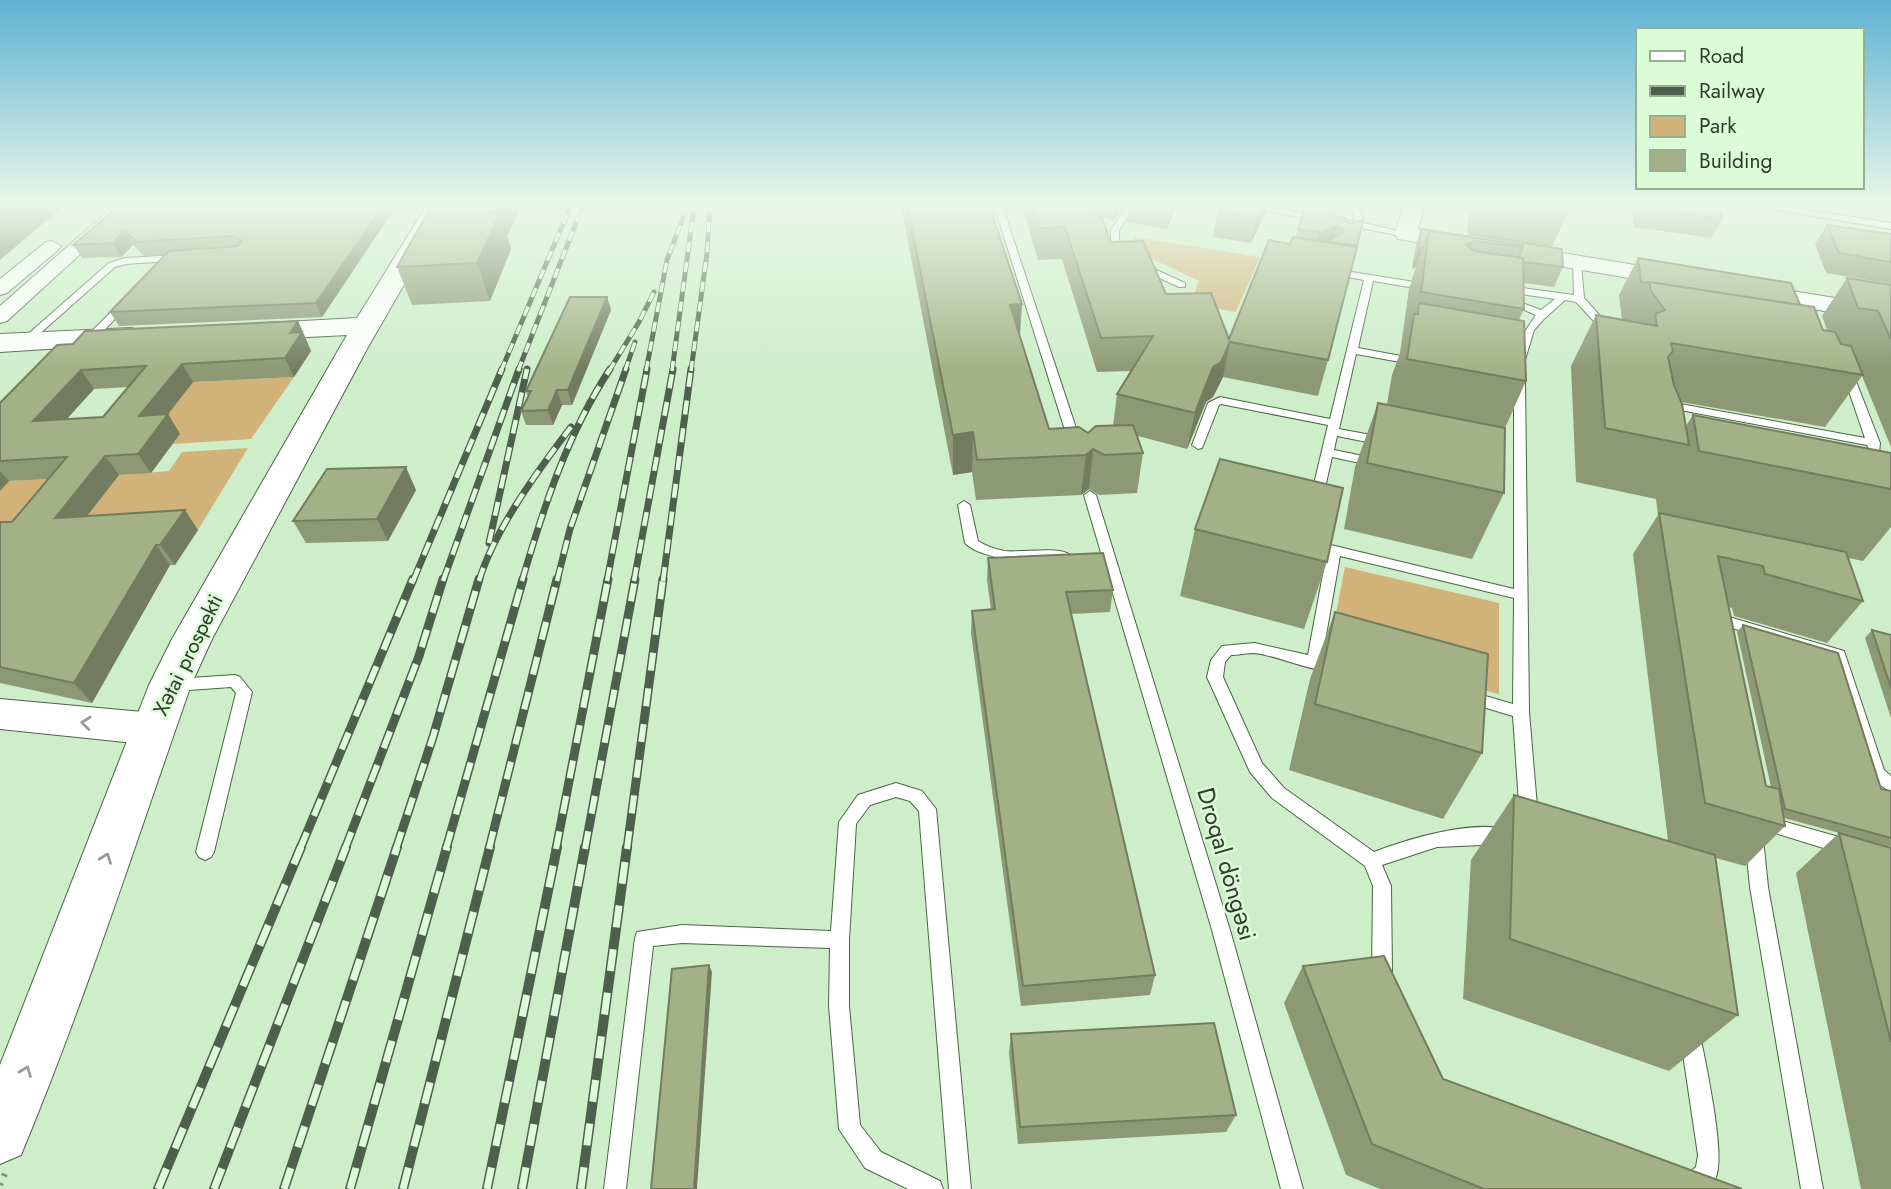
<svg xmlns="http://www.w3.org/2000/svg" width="1891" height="1189" font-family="Jost,sans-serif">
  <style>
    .green { fill: #d1b278 }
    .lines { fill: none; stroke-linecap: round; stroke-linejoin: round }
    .service-casing { stroke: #496545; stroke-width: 2 }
    .minor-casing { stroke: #496545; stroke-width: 2 }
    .tertiary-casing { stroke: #496545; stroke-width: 2 }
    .secondary-casing { stroke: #496545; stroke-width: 2 }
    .path { stroke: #7a8f77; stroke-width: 6; stroke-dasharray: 2.5 7; stroke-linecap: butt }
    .service { fill: #fff; fill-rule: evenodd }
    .minor { fill: #fff; fill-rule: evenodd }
    .tertiary { fill: #fff; fill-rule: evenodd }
    .secondary { fill: #fff; fill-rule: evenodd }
    .rail-far3-casing { stroke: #4f5f4d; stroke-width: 5 }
    .rail-far2-casing { stroke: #4f5f4d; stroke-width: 7 }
    .rail-far1-casing { stroke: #4f5f4d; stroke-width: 9 }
    .rail-casing { stroke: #4f5f4d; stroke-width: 10 }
    .rail-far3 { stroke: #dbfcd7; stroke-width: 3.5; stroke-dasharray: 10; stroke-linecap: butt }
    .rail-far2 { stroke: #dbfcd7; stroke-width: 4.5; stroke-dasharray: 14; stroke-linecap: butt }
    .rail-far1 { stroke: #dbfcd7; stroke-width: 6; stroke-dasharray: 18; stroke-linecap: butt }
    .rail { stroke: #dbfcd7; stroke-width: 7; stroke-dasharray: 22; stroke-linecap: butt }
    .wall { fill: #8d9874; fill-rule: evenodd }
    .shaded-wall { fill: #737c5e }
    .building { fill: #a4b187; stroke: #737c5e; stroke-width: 2; fill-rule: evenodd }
    .oneway { stroke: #979d96 }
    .labels { text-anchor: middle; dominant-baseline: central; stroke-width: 5; stroke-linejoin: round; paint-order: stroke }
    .street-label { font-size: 21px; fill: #2f3b2d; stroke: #dbfcd7 }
    .near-street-label { font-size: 24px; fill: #2f3b2d; stroke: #dbfcd7 }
  </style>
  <rect width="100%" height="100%" fill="#ceeeca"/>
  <path class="green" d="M1133,237L1260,257L1236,312L1190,304L1199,281L1148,257Z
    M294,377L251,439L173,444L180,434L152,435L193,382Z
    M248,448L198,530L70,538L119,475L169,471L182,452Z
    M81,477L0,543V491L9,481Z
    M1345,567L1499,603V694L1329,650Z"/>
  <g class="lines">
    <defs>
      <path id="service" d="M994,205H1002L1082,446L1080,449H1072L1070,446Z
        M1127,205H1135L1119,230V240L1141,263L1185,283V287H1179L1135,267L1111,242V230Z
        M1234,205H1251L1319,215L1323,218L1319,221Z
        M1351,205H1359L1364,223L1410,234L1406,237L1361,228L1356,233H1350L1349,231L1353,227L1338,222L1342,219L1355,222Z
        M1761,205H1777L1891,223V229L1765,208Z
        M179,255L184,258L182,260L126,264L115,267L28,344L24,345L19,342L109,263L125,258Z
        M1573,260L1581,262L1584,298L1612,329L1603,331L1576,302L1565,300L1544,319L1534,330L1525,360H1517L1516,358L1520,339L1536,315L1501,300L1509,298L1541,310L1555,299L1507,292L1502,289L1507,286L1574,295Z
        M1333,269L1427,284L1432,287L1427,290L1373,281L1358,348L1417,359L1422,362L1417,365L1356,354L1339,429L1382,437L1388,441L1382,445L1337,436L1334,450L1378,459L1380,462L1374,466L1332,457L1322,501L1316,505L1310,501L1328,425L1221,404L1219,405L1202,448L1198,449L1192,445L1208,403L1220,397L1330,419L1364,280L1330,274L1328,272Z
        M122,301L130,303L94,341H86V337Z
        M1847,368L1852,371L1880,443L1879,453H1871L1867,445L1664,407L1658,404L1664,401L1865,438L1842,371Z
        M1516,377L1525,381L1529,712L1538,818L1535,823L1529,825L1523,823L1520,818L1513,716L1463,701L1460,697L1463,693L1468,691L1513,704L1514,598L1340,556L1322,658L1337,662L1340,666L1337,670C1318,675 1277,655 1254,653C1247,653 1238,655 1231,655L1225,662L1223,677L1262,763L1284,788L1374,852C1407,839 1477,818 1511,831L1514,836L1511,841L1505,844L1437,847L1382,865L1391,886L1392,974L1389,981L1382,983L1375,981L1372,974L1373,886L1365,866L1272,798L1250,772L1207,677L1211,660L1222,646L1254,643L1308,655L1327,553L1309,548L1307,545L1309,542L1314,541L1514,589V383L1511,380Z
        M1090,491L1096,495L1230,930L1303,1189H1281L1212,930L1084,495Z
        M964,501L970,505L978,541C986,546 995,549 1004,551C1020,553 1061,546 1070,555C1055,570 980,560 965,543L958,505Z
        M1714,617H1729L1844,651L1884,770L1891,776V792L1871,779L1869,774L1833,659L1729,627L1709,626L1707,622Z
        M235,675L240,677L252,692L214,852L211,857L205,860L199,857L196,852L236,693L231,687L175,691L170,689L167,685L170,681L175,679Z
        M896,783L922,791L936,809L971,1189H949L919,811L910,801L896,797L870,805L856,824L849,940V1006L860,1125L881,1152L940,1181L943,1189H908L865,1168L839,1129L829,1006L830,948L682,943L653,946L626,1189H604L635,938L637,932L682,925L831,931L839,822L858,795Z
        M1765,816L1846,839L1852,842L1855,847L1852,852L1846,855L1759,828L1756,823L1759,818Z
        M1754,830L1760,833L1763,838L1768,887L1823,1189H1801L1750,887L1745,838L1748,833Z
        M1690,1024L1697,1027L1700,1034C1705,1062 1727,1158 1715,1179C1707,1189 1693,1189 1680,1189L1677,1181L1680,1173L1691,1171L1696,1167L1698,1155L1680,1034L1683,1027Z"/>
      <path id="minor" d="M115,205H134L7,321L0,323V306Z
        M52,241L61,246L58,250L7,293L0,295V279L46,242Z"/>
      <path id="tertiary" d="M1404,205H1425L1418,229L1677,272L1685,274L1689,279L1685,284L1677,286L1398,239L1395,234Z
        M1749,284L1891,307V323L1740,296L1737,291L1740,286Z
        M0,699L154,713L168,718L174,729L168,740L154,745L0,729Z"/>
      <path id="secondary" d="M427,205H450L368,347L212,639L191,685C136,842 85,1001 21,1155L0,1164V1065L149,685L172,639L347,335L250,340L240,338L236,332L240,326L250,324L357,318Z
        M131,328L141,331L145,337L141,343L0,352V334Z"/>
    </defs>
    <use href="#service" class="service-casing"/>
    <use href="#minor" class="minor-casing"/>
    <use href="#tertiary" class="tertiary-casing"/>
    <use href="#secondary" class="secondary-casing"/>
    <path class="path" d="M0,1185L5,1174"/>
    <use href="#service" class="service"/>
    <use href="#minor" class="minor"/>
    <use href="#tertiary" class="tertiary"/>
    <use href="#secondary" class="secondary"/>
    <defs>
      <path id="rail-far3" d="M501,371L571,205
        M518,371L583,205
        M609,371L639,322L654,292
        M625,371L635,342
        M646,371L667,260L688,205
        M672,371L694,207
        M691,371L707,253L710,205"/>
      <path id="rail-far2" d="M489,543L527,369
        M413,581L502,369
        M443,581L519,369
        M479,581C494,530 539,469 571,427
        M522,581C544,506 567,435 610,369
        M557,581L570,529L626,369
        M607,581L647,369
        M634,581L673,369
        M663,581L691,369"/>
      <path id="rail-far1" d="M300,849L413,579
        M345,849L419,656L443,579
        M396,849L433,737L479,579
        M446,849L523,579
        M489,849L557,579
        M556,849L608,579
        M585,849L635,579
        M627,849L663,579"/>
      <path id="rail" d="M158,1189L301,847
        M214,1189L346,847
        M284,1189L397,847
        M350,1189L447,847
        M403,1189L490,847
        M487,1189L557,847
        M522,1189L585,847
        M581,1189L627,847"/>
    </defs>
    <use href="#rail-far3" class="rail-far3-casing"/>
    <use href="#rail-far2" class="rail-far2-casing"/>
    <use href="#rail-far1" class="rail-far1-casing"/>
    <use href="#rail" class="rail-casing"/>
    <use href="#rail-far3" class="rail-far3"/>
    <use href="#rail-far2" class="rail-far2"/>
    <use href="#rail-far1" class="rail-far1"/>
    <use href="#rail" class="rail"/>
  </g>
  <path class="wall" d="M133,205H397L322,317L119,326L110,312L166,255L144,256L133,245L121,257L82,258L73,245L135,208Z
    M432,205H522L507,236L511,249L490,301L412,305L397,267Z
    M901,205H989L1022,304L1020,337L1049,429L1088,433L1113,426L1117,394L1131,371L1097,372L1062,259L1038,260L1022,205H1124L1114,220L1101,218L1111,242L1166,294L1229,339L1290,244L1295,238L1306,205H1338L1334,216L1345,218L1328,360L1318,396L1223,377L1213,397L1206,402L1187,449L1138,436L1143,453L1137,493L1099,495L1089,489L1081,495L976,500L972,472L953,475Z
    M1129,205H1176L1167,229L1127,222Z
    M1222,205H1269H1267L1265,213L1251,243L1213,237L1218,212Z
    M1446,205H1571L1552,247L1563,267L1554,287L1524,283V309L1519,320L1526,381L1505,428L1504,493L1472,559L1344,529L1355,467L1378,403L1387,404L1392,375L1400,353L1409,289L1416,267L1412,269L1415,249L1421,229L1471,237L1472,235L1467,234L1469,211L1446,208Z
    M1631,205H1718L1722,219L1711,238L1634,227Z
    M1827,225L1891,234V284L1826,273L1815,244Z
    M1638,258L1800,305L1823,330H1827L1822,316L1847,278L1891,285V447L1862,376L1825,427L1681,402L1686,426L1693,415L1891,453V527L1863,561L1848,558L1863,601L1827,643L1734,616L1732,608L1729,607L1766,786L1771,787L1737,632L1743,625L1881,789L1891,791V847L1784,818L1785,826L1745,866L1716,858L1738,1015L1669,1071L1463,999L1471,860L1514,795L1668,841L1633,554L1658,515L1656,499L1576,482L1571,366L1596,315L1622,320L1619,295Z
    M607,297L611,310L572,405H562L553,425H526L521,411L528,397L526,391Z
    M298,321L311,351L294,377L193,382L168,414L180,434L151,473L119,475L87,516L198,530L175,565H170L92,703L0,683V522H12L48,479L9,481L0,491V403L73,344ZM129,387L103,417L66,419L94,389Z
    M416,490L388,541L306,543L293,521Z
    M1195,529L1327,562L1304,629L1180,596Z
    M988,558L1113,590L1110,612L1071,614L1155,975L1150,995L1021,1006L971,633L972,611L991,610L987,580Z
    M1335,612L1482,753L1443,819L1289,770L1310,679Z
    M1872,630L1891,635V718L1865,638Z
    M1839,833L1891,848V1189H1861L1796,873Z
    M1303,966L1443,1079L1742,1189H1380L1346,1175L1284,1003Z
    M1011,1034L1236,1115L1226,1132L1018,1144L1009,1053Z"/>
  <path class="shaded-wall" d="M10,205H65L0,260V213Z
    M384,205H397L322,317L316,303Z
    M493,205H522L507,236L511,249L490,301L477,263L489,213Z
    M1116,205H1124L1114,220Z
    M1171,205H1176L1167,229Z
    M1263,205H1267L1265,213L1251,243L1257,218Z
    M1337,226L1331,246L1317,244L1320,233Z
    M125,231L133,245L121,257L113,243Z
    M1474,241L1453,298L1466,245Z
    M1423,248L1416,267L1412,269L1418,250Z
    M607,297L611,310L572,405L568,390Z
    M1022,304L1019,341L1010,305Z
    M298,321L311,351L294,377L285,358L290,333Z
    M1230,342L1223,377L1213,397L1206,402L1187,449L1195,413L1213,367Z
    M182,364L193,382L152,435L139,416Z
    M81,370L94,389L47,441L33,421Z
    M557,390L562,405L553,425L548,410Z
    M168,414L180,434L151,473L138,454Z
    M973,432L972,472L953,475V435Z
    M1093,449L1089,489L1081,495L1086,455Z
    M105,456L119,475L70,538L55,518Z
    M406,467L416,490L388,541L377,519Z
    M0,471L9,481L0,491Z
    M185,510L198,530L175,565L160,545Z
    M156,545L170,565L92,703L74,683Z
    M709,965L712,972L697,1189H694Z"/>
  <path class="building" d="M0,205H10L0,213Z
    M197,205H384L316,303L110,312L169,251L237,246L242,241L234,236L137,242L125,231L113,243L73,245L116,208L195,206Z
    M432,205H493L489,213H500L477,263L397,267Z
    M907,205H989L1022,304L1010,305L1049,429L1079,427L1088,433L1096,426L1133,425L1143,453L1104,455L1093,449L1086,455L977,460L973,432L953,435Z
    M1033,205H1080L1102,218L1111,242L1143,241L1166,294L1211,293L1229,339L1269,240L1290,244L1293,237L1357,247L1328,360L1230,342L1221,362L1213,367L1195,413L1117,394L1153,336L1101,338L1065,227L1040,228Z
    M1222,205H1263L1257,218L1218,212Z
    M1306,205H1324L1336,207L1333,216L1345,218L1350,224L1363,220L1357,246L1326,242L1342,233V229L1337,226L1320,233L1298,229Z
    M1643,205H1718L1722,219L1643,208Z
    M1827,225L1891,234V262L1839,253Z
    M1421,229L1472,237V234L1562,249L1563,267L1523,262V258H1519L1523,245L1429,231L1423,248L1418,250Z
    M1429,231L1523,245V247L1474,241L1466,245L1474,251L1523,258L1524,309L1421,292Z
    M1638,258L1791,283L1800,305L1649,282L1648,283L1641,282Z
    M1847,278L1891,285V339L1878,311L1858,308Z
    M1649,282L1814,307L1823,330L1835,332L1841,344L1851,346L1863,375L1671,343L1673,351L1668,357L1674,385L1682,404L1689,445L1605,428L1596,315L1657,326L1655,314L1665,310L1651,291Z
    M570,297H607L568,390H557L548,410L521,411L531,391H526Z
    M1419,303L1524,321L1526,381L1407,359L1414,314H1418Z
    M298,321L290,333L302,332L285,358L182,364L139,416L168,414L138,454L105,456L55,518L185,510L160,545H156L74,683L0,667V522H12L67,457L0,461V403L57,345L73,344L85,331ZM146,366L103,417L33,421L81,370Z
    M1378,403L1505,428L1504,493L1367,463Z
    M1693,415L1891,453V489L1699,451Z
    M1220,459L1343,488L1327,562L1195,529Z
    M406,467L377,519L293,521L327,469Z
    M1659,513L1846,552L1863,601L1765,574L1763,566L1718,556L1766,786L1779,789L1785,826L1705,803Z
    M1103,553L1113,590L1066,592L1155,975L1023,986L972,611L995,609L988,558Z
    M1335,612L1488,654L1482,753L1315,704Z
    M1743,625L1838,653L1881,789L1891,791V838L1785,809Z
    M1872,630L1891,635V688Z
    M1514,795L1715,855L1738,1015L1510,939Z
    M1839,833L1891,848V1042Z
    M1384,956L1443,1079L1742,1189H1484L1372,1144L1303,966Z
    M709,965L694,1189H651L672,969Z
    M1214,1023L1236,1115L1020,1127L1011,1034Z"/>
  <defs><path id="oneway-chevron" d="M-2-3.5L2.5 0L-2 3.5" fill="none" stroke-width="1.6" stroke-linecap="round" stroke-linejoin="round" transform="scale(1.75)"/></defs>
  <g class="oneway">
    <use href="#oneway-chevron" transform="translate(86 723) rotate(-174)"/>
    <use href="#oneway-chevron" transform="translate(106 858) rotate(-70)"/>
    <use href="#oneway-chevron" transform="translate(26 1071) rotate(-68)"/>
  </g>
  <linearGradient id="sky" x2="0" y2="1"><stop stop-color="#5eb2d4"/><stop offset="0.55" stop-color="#e9f7e7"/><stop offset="1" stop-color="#e9f7e7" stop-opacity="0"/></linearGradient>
  <rect width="1891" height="371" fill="url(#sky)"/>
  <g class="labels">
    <g class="street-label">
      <text transform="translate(188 655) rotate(-64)">Xətai prospekti</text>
    </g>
    <g class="near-street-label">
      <text transform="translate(1227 864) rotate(74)">Droqal döngəsi</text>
    </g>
  </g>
  <rect x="1636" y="28" width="228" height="161" fill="#dbfcd7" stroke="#96af93" stroke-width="2"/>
  <rect x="1650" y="51" width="35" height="10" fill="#ffffff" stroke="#96af93" stroke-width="2"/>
  <text x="1699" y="63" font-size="21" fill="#2f3b2d">Road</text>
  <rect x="1650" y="86" width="35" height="10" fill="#4f5f4d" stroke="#96af93" stroke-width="2"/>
  <text x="1699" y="98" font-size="21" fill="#2f3b2d">Railway</text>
  <rect x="1650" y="116" width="35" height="21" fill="#d1b278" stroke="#96af93" stroke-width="2"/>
  <text x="1699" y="133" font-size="21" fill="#2f3b2d">Park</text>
  <rect x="1650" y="150" width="35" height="21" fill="#a4b187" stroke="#96af93" stroke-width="2"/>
  <text x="1699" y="168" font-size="21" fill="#2f3b2d">Building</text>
</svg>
